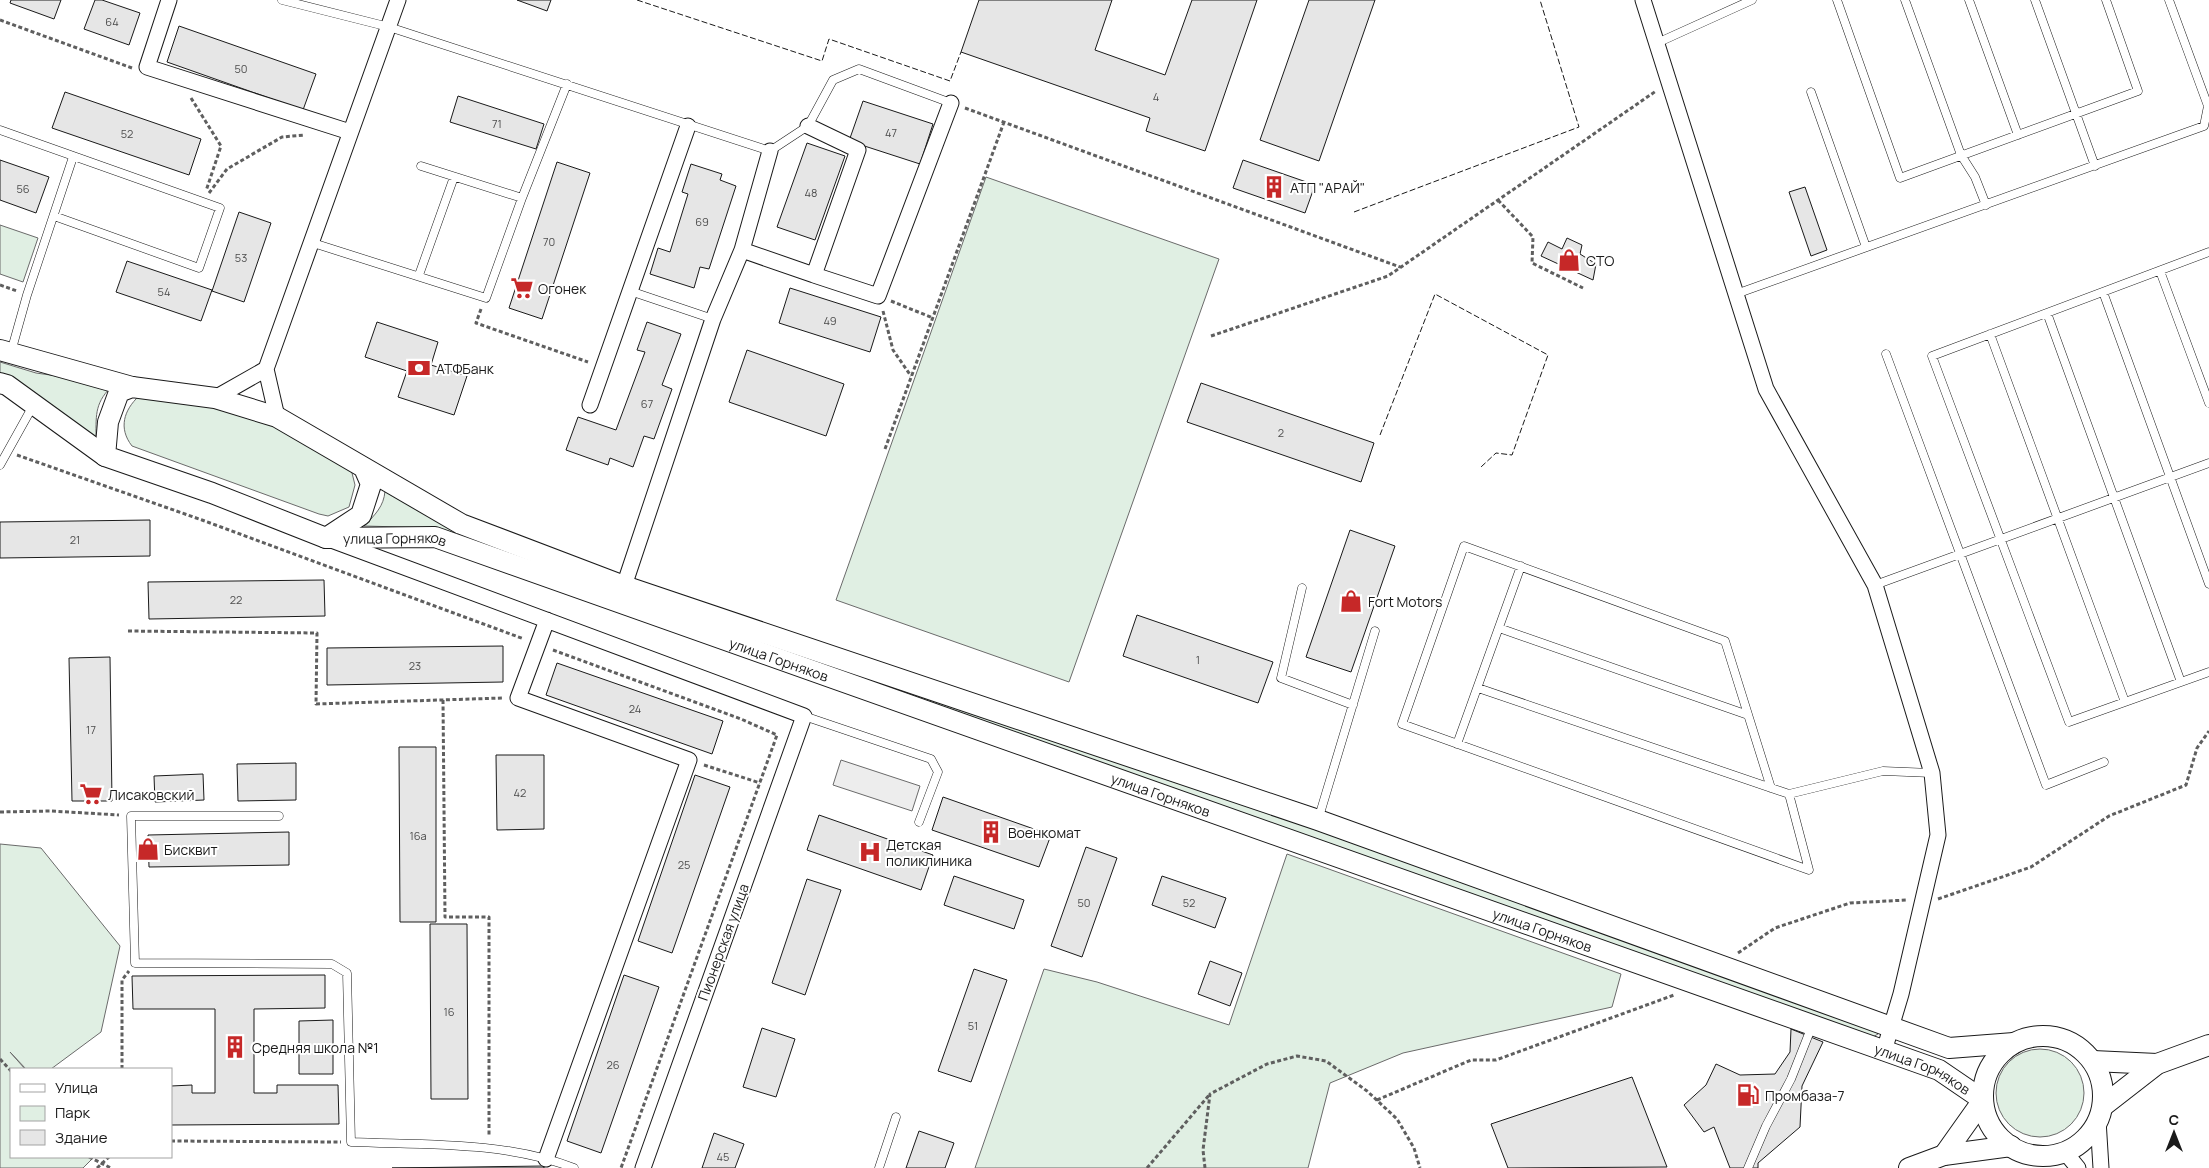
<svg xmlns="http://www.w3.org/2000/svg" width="2209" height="1168" font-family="Manrope,sans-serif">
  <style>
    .green { fill: #e0efe3; stroke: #6a6a6a }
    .parking { fill: #ededed; stroke: #6a6a6a }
    .building { fill: #e6e6e6; stroke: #1a1a1a }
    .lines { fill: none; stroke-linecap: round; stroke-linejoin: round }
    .service-casing { stroke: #1a1a1a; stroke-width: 9 }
    .minor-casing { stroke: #1a1a1a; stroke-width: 17 }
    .tertiary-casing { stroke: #1a1a1a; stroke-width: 22 }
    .path { stroke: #5f5f5f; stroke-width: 3; stroke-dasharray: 4 2.5; stroke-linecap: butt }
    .service { stroke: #fff; stroke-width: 8 }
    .minor { stroke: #fff; stroke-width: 15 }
    .tertiary { stroke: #fff; stroke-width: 20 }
    .fence { stroke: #1a1a1a; stroke-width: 1; stroke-dasharray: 6 2.5; stroke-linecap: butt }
    .labels { text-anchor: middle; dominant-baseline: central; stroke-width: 4; stroke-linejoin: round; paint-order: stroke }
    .number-label { font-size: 11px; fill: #4d4d4d }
    .poi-label { font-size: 14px; fill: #1a1a1a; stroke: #fff; text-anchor: start }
    .street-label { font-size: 14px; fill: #1a1a1a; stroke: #fff }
  </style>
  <rect width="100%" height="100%" fill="#fff"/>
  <path class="green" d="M986,177L1219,259L1069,682L836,600Z
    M0,225L38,238L23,282L0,274Z
    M0,362L36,373L114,384C95,402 96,413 96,437L0,374Z
    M158,394L259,418L341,461L352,473L355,485L349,507L328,516L319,514L132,446C118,428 124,410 139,396Z
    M385,491L449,520L1876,1030L1878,1034L1871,1038L438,528L364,526C375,515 384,506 385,491Z
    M0,844L41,848L120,946L101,1032L51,1069H26L10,1052L25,1069H11V1157H94L83,1168H0Z
    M1287,854L1621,974L1612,1007L1403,1053L1330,1083L1308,1168H975L1044,969L1097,982L1229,1025Z
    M1996 1093a44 44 0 1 1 88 0a44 44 0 1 1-88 0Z"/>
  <path class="parking" d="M841,760L920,786L912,811L833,785Z"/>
  <path class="building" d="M11,0H61L54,19L10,3Z
    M95,0H102L140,13L129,45L84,29Z
    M517,0H551L547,11Z
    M979,0H1112L1095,50L1165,75L1192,0H1257L1205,151L1146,131L1150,118L961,52Z
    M1309,0H1375L1319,161L1260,140Z
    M179,26L316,74L303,110L167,62Z
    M65,92L201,139L189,175L52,128Z
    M458,96L544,124L536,149L450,122Z
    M863,101L933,124L920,164L849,141Z
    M807,143L845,156L815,240L777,227Z
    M0,160L49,177L36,213L0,200Z
    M1243,160L1315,185L1305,213L1233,188Z
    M557,162L590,173L542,319L509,308Z
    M691,164L722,174L720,180L736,186L709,269L700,267L694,288L650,274L658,248L670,252L688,194L682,192Z
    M1805,187L1827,250L1811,256L1789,192Z
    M239,212L271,223L244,302L212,291Z
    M1567,238L1582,245L1580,254L1596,264L1593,280L1541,256L1548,242L1562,249Z
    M127,261L212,290L201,321L116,292Z
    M790,288L881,317L870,352L779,323Z
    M377,322L438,342L431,365L467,376L454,415L398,397L407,371L365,357Z
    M647,322L681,334L662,385L672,389L654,439L644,436L633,467L610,458L608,465L566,450L578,417L616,430L645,352L637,350Z
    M747,350L844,384L826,436L729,402Z
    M1201,383L1374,443L1361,482L1187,422Z
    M150,520V556L0,558V522Z
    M1350,530L1395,546L1351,672L1306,657Z
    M324,580L325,616L149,619L148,582Z
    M1137,615L1273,662L1258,703L1123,656Z
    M503,646V682L327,685V648Z
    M110,657L112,801H72L69,658Z
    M557,663L723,721L712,754L546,695Z
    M399,747H436V922H400Z
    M496,755H544V829L497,830Z
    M296,763V800L238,801L237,764Z
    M203,774L204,800L155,802L154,776Z
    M695,775L730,787L672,953L638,941Z
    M943,797L1051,835L1039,867L932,830Z
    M819,815L933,855L921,890L807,850Z
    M289,832V865L149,867L148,835Z
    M1086,847L1117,858L1082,957L1051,946Z
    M954,876L1024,900L1014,929L944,905Z
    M1162,876L1226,898L1215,928L1152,905Z
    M807,879L841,890L805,995L772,983Z
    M430,924H467L468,1099H431Z
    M1210,961L1242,973L1230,1006L1198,994Z
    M974,969L1007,980L971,1082L938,1071Z
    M325,975V1008L254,1009V1093H277V1085H338L339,1124L171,1125V1086L192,1085V1093H215V1009H133L132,976Z
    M624,975L659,987L601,1153L567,1141Z
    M333,1020V1074H299V1021Z
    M762,1028L795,1039L776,1097L743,1087Z
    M1791,1029L1823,1042L1802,1086L1800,1127L1758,1163V1168H1730L1714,1127L1704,1132L1684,1105L1706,1085L1716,1064L1740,1075L1775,1074L1790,1052Z
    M1632,1077L1667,1167L1508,1168L1491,1124Z
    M919,1131L954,1143L945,1168H906Z
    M714,1133L744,1144L735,1168H702Z
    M544,1166V1168H392Z"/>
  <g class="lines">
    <defs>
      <path id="service" d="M282,0L389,27L770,151L808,126L833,80L859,69L951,103
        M1837,0L1900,178L2138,91L2106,0
        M1905,0L1961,155L1975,177L1986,205
        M1969,0L2018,135
        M2035,0L2095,166
        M1657,43L1752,0
        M1811,92L1866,247
        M0,130L220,208L199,268L54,216
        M421,166L522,198
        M310,242L486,298L522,198L567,84
        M2209,252L1932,356L2069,722L2209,672
        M2160,271L2209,403
        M419,275L454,177
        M630,291L713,319
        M2103,292L2209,584
        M1736,294L2204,126L2208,106L2169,0
        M2047,313L2181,682
        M1990,334L2125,702
        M11,352L27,295L73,157
        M1886,354L2046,785L2104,762
        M0,465L34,404
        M1875,585L2209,463
        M1302,588L1281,678L1353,705
        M1499,628L1748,715
        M1478,688L1789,794L1883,771L1932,773
        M804,716L931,759L938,772L919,822
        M1457,744L1521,566
        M1771,788L1725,641L1464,546L1402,724L1809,870L1789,794
        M279,816H131L135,963L332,964L347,973L351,1142C425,1145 504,1141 574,1168
        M1318,820L1375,631
        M879,1168L896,1117
        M1748,1168L1766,1126L1791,1079L1812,1026"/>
      <path id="minor" d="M169,0L147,67L350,132
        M1643,0L1766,389L1875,585L1932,773L1938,835L1901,994L1884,1051
        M742,250L814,275L858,150L808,126
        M814,275L878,296L951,103
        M215,398L266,369
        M590,405L688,126
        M277,417L266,369L398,0
        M334,541L804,716L643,1168
        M624,586L713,319L742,250L770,151
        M2098,1120L2101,1168
        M2065,1152L2078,1168
        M546,1159L689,760L518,698L547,620"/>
      <g id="tertiary">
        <path d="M0,350L132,387"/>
        <path d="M0,383L7,385L105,456"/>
        <path d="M364,468L371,484L361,515L326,538L212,493L105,456L108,422L119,392L132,387L215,398L277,417L461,524L624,586L1318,820L1949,1048L2014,1043"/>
        <path id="s1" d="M326,538L435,537L1939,1070L1983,1100L1944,1155"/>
        <circle cx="2043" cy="1096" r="60"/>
        <path d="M2093,1061L2157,1064"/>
        <path d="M2103,1106L2157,1064L2209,1045"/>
        <path d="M1909,1168L1944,1155L2011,1146"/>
      </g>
    </defs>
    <use href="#service" class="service-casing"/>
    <use href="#minor" class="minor-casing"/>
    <use href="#tertiary" class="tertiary-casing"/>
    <path class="path" d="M0,20L132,68
      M191,98L221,146L206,191
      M965,108L1400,267
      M209,193L227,169L282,137L305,135
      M1498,200L1533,237L1532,263L1583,288
      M0,285L17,291
      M891,301L933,318
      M481,309L476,323L588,362
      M883,311L893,350L911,376
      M1211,336L1388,276L1656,91
      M885,449L1004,122
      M17,455L202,520L524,639
      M128,631L317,633L316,704L502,698
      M553,650L741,719L777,735L621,1168
      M443,700L445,917H489V1137
      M704,765L760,783
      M0,812L50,811L119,815
      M1938,899L2031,867L2109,816L2186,785L2197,748L2209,731
      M1738,953L1775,928L1850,903L1907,900
      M0,1059L11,1071
      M122,1069V980L129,971
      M1377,1100L1471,1060H1496L1674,995
      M171,1141L341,1142
      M89,1157L111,1168
      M97,1168L109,1157
      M1147,1168L1210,1094
      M1205,1168L1203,1150L1210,1094L1267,1064L1297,1056L1326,1061L1367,1091L1397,1119L1414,1148L1420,1168"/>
    <use href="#service" class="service"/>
    <use href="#minor" class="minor"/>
    <use href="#tertiary" class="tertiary"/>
    <path class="fence" d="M637,0L822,61L829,39L950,81L961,52
      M1354,212L1579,127L1540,0
      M1380,435L1435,294L1548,355L1512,455L1496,453L1481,467"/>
  </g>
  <defs>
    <symbol id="building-bare" viewBox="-9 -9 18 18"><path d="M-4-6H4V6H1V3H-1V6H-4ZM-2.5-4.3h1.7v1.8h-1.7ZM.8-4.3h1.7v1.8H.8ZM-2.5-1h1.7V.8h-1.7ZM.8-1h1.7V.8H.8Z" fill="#c62828" stroke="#fff" stroke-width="2.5" paint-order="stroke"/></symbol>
    <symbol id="shop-bare" viewBox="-9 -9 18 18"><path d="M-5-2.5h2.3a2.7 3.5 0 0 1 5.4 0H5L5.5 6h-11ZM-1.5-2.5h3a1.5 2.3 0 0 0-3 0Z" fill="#c62828" stroke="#fff" stroke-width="2.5" paint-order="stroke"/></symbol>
    <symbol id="supermarket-bare" viewBox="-9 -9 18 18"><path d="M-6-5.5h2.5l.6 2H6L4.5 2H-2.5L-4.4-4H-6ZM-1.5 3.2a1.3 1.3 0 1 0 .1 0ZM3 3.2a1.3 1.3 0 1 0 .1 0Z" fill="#c62828" stroke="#fff" stroke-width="2.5" paint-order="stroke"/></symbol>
    <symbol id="bank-bare" viewBox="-9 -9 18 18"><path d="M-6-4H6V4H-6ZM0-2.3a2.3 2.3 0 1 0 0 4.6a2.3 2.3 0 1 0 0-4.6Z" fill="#c62828" stroke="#fff" stroke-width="2.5" paint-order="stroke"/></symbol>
    <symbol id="hospital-bare" viewBox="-9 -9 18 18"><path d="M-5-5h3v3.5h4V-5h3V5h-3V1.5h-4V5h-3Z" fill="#c62828" stroke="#fff" stroke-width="2.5" paint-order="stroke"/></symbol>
    <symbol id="fuel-bare" viewBox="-9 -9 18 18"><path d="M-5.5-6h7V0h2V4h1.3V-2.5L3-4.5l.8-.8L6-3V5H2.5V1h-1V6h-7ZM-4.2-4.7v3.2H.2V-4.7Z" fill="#c62828" stroke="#fff" stroke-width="2.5" paint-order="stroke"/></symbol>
  </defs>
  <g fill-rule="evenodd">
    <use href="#building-bare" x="1258" y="171" width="32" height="32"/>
    <use href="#shop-bare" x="1553" y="244" width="32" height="32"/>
    <use href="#supermarket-bare" x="506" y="272" width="32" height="32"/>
    <use href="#bank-bare" x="403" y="352" width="32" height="32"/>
    <use href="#shop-bare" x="1335" y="585" width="32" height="32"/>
    <use href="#supermarket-bare" x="75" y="778" width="32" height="32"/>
    <use href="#building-bare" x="975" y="816" width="32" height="32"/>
    <use href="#shop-bare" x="132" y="833" width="32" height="32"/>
    <use href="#hospital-bare" x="854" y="836" width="32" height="32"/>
    <use href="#building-bare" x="219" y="1031" width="32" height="32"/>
    <use href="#fuel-bare" x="1732" y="1079" width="32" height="32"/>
  </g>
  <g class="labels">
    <g class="number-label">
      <text x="112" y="21">64</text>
      <text x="241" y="68">50</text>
      <text x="1156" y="96">4</text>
      <text x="497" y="123">71</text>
      <text x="891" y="132">47</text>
      <text x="127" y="133">52</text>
      <text x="23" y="188">56</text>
      <text x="811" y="192">48</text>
      <text x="702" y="221">69</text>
      <text x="549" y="241">70</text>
      <text x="241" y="257">53</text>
      <text x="164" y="291">54</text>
      <text x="830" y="320">49</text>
      <text x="647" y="403">67</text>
      <text x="1281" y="432">2</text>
      <text x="75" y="539">21</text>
      <text x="236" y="599">22</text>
      <text x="1198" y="659">1</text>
      <text x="415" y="665">23</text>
      <text x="635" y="708">24</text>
      <text x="91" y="729">17</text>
      <text x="520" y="792">42</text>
      <text x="418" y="835">16а</text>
      <text x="684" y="864">25</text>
      <text x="1084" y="902">50</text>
      <text x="1189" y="902">52</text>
      <text x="449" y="1011">16</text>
      <text x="973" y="1025">51</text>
      <text x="613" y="1064">26</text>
      <text x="723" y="1156">45</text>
    </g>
    <g class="poi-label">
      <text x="1290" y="187">АТП "АРАЙ"</text>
      <text x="1586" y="260">СТО</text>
      <text x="538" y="288">Огонек</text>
      <text x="436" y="368">АТФБанк</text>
      <text x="1368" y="601">Fort Motors</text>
      <text x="108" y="794">Лисаковский</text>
      <text x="1008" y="832">Военкомат</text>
      <text x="886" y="844">Детская<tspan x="886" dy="16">поликлиника</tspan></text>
      <text x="164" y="849">Бисквит</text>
      <text x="252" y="1047">Средняя школа №1</text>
      <text x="1765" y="1095">Промбаза-7</text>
    </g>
    <g class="street-label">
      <text stroke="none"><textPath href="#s1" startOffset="69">улица Горняков</textPath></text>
      <text stroke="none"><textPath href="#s1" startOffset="474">улица Горняков</textPath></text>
      <text stroke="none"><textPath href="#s1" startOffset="879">улица Горняков</textPath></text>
      <text stroke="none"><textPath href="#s1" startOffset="1284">улица Горняков</textPath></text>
      <text transform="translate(723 942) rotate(-70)">Пионерская улица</text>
      <text stroke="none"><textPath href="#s1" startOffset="1689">улица Горняков</textPath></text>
    </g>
  </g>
  <rect x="10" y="1068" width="162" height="90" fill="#ffffff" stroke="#a3a3a3"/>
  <rect x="20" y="1084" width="25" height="8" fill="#ffffff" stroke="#a3a3a3"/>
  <text x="55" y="1093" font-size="15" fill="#1a1a1a">Улица</text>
  <rect x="20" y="1106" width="25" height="15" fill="#e0efe3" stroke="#a3a3a3"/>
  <text x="55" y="1118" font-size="15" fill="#1a1a1a">Парк</text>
  <rect x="20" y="1130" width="25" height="15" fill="#e6e6e6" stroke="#a3a3a3"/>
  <text x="55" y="1143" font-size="15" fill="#1a1a1a">Здание</text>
  <g transform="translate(2174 1133)" stroke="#ffffff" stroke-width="4" paint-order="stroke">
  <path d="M0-4L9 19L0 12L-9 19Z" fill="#1a1a1a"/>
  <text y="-8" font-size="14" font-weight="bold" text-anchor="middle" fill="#1a1a1a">С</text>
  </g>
</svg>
